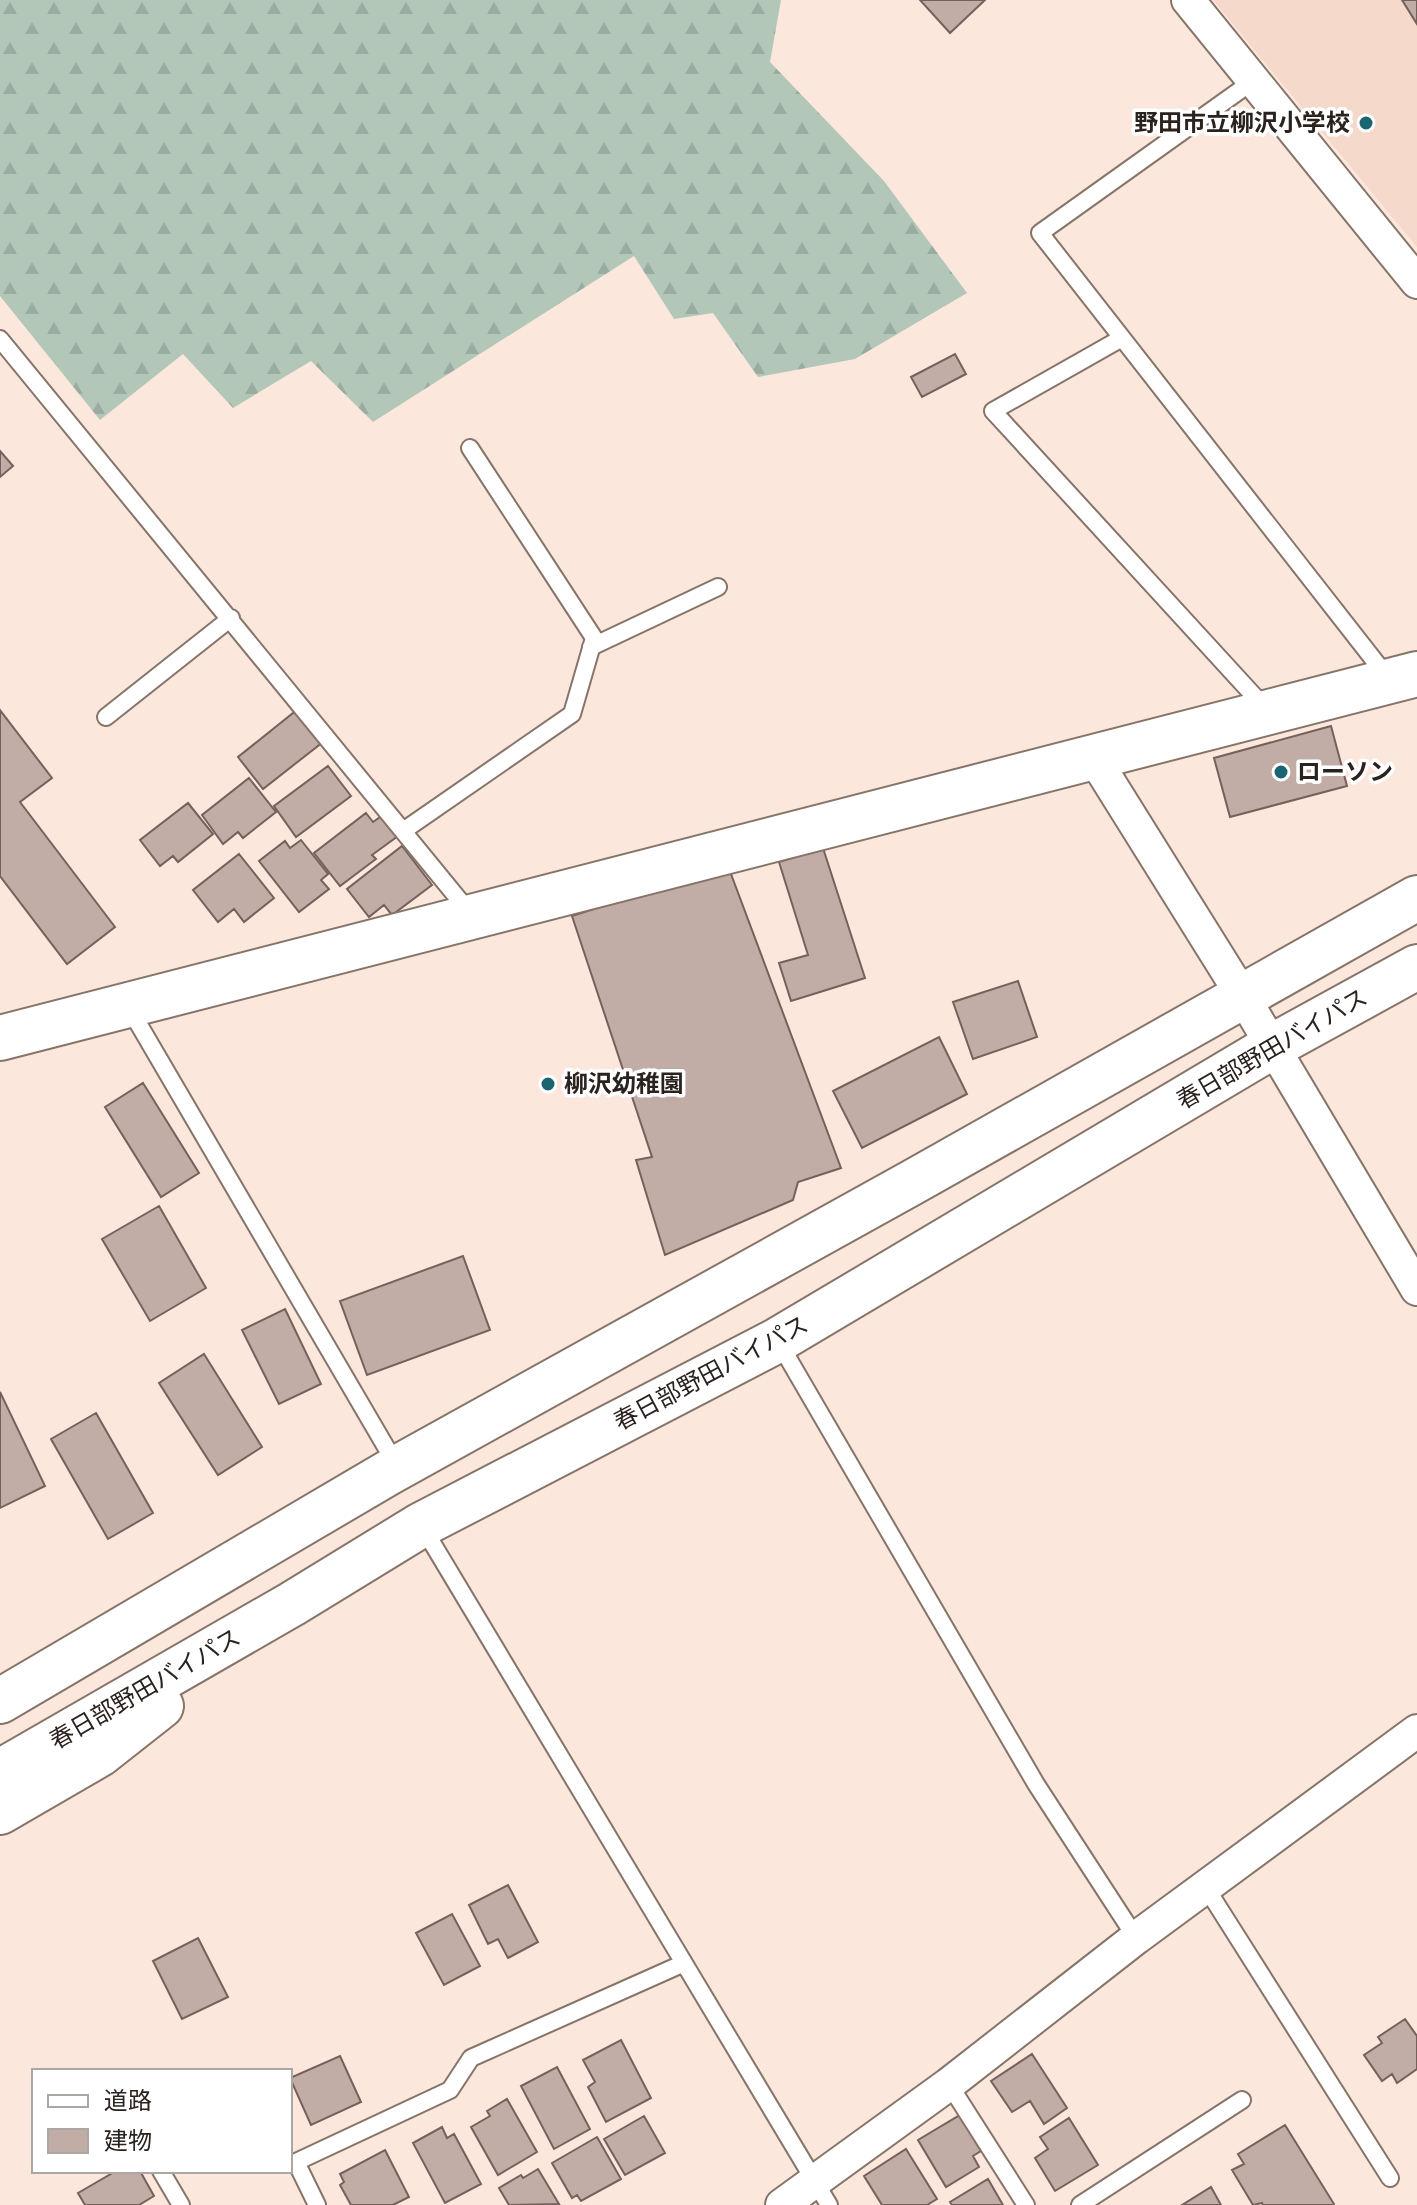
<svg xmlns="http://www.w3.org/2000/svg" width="1417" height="2205" font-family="Rubik,'Noto Sans JP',sans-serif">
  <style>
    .built { fill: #f5d9ca }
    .forest { fill: url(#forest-firs) }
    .building { fill: #c2aca6; stroke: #75615c; stroke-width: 2 }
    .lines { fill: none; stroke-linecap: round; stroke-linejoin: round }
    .lane-casing { stroke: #867469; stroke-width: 20 }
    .street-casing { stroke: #867469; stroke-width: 36 }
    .secondary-casing { stroke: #867469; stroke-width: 48 }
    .highway-casing { stroke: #867469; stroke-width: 48 }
    .lane { stroke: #fff; stroke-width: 16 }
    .street { stroke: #fff; stroke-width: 32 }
    .secondary { stroke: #fff; stroke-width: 44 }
    .highway { stroke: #fff; stroke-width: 44 }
    .poi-dot { fill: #1b6471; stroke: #fff; stroke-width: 3 }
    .labels { text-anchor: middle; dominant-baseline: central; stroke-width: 7; stroke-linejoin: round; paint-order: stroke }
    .poi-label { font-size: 24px; font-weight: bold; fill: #2a221e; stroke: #fff; text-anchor: start }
    .street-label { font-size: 24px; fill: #2a221e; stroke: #fff }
  </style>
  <defs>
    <pattern id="forest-firs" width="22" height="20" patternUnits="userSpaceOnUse" patternTransform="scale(2)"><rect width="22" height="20" fill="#b3c7b9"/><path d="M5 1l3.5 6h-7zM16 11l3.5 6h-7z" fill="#9aab9f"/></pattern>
  </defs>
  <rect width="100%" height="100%" fill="#fce7dc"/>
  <path class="built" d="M1213,0H1417V247Z"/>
  <path class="forest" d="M0,0H781L770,62L884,181L967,293L855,359L758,377L713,313L674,319L634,256L373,422L311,361L233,408L183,354L100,420L0,296Z"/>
  <path class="building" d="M920,0H985L950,33Z
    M1402,0H1417V24Z
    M955,354L966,374L922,397L911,377Z
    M0,451L13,466L0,477Z
    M298,709L323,742L263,789L238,757Z
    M0,710L52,778L20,802L115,927L67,964L0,876Z
    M1331,726L1347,786L1230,817L1214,758Z
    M328,766L351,796L296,837L274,806Z
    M249,778L276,812L243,838L238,832L223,844L202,815Z
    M188,803L213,834L178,862L173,856L160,866L140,840Z
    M366,813L373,822L383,815L398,836L372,855L376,859L340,886L314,853Z
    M301,840L328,874L321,880L329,889L299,912L259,861L285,841L290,848Z
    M402,846L432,885L392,915L384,905L369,917L347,889Z
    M823,848L865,978L791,1001L779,963L808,955L779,862Z
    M239,854L274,898L244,922L234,909L218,922L193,890Z
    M728,866L841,1168L798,1182L793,1200L665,1255L636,1160L652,1157L572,916Z
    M1018,981L1037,1037L973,1059L953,1002Z
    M939,1037L967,1094L862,1148L833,1091Z
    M143,1083L199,1173L161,1197L105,1107Z
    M159,1206L206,1288L150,1321L102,1239Z
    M463,1256L490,1330L367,1375L340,1301Z
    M285,1309L321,1384L279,1404L242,1330Z
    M204,1354L262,1447L218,1475L159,1383Z
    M0,1392L45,1486L0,1508Z
    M96,1413L153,1513L108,1539L51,1439Z
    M508,1885L538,1942L508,1958L498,1939L488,1944L469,1905Z
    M452,1914L480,1966L444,1985L416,1933Z
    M198,1938L228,1997L182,2019L153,1961Z
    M1405,2019L1417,2036V2069L1397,2083L1392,2074L1382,2081L1364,2055L1382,2043L1378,2037Z
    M621,2040L651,2098L606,2122L588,2087L595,2082L583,2060Z
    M1032,2054L1067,2108L1044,2124L1030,2101L1012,2112L991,2081Z
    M340,2056L361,2102L311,2125L290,2078Z
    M557,2067L590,2129L554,2149L521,2086Z
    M507,2099L537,2152L498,2175L471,2127L490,2116L487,2111Z
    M960,2115L981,2151L973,2156L979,2167L946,2187L918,2140Z
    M644,2116L665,2153L625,2175L604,2139Z
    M1069,2118L1098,2165L1055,2191L1035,2158L1048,2149L1040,2137Z
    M1285,2125L1334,2204L1333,2205H1263L1262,2203L1253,2205L1232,2170L1244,2164L1238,2154Z
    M442,2127L447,2138L454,2134L481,2184L445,2203L413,2143Z
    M597,2137L621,2179L581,2201L577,2195L572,2198L552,2163Z
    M906,2149L937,2199L927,2205H882L864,2176Z
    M385,2150L409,2197L393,2205H351L340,2185L344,2182L340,2174Z
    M538,2169L559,2204L509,2205L499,2188L521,2175L523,2178Z
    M116,2171H140L154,2196L139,2205H85L78,2193Z
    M988,2179L1003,2205H952L950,2202Z
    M1211,2187L1221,2205H1182Z"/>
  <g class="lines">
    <defs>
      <path id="lane" d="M1253,81L1040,233L1388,678
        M1122,338L993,411L1267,710
        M0,339L470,913
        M591,647L718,587
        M106,717L231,618
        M403,831L572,714L594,638L470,448
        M128,1006L397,1466
        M778,1341L1036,1784L1136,1938
        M422,1526L829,2205
        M1205,1886L1390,2178
        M949,2084L1026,2205
        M161,2171L181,2205
        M317,2205L296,2162L450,2090L471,2058L682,1964
        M1080,2205L1242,2100"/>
      <path id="street" d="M1188,0L1417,282
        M1094,758L1242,995L1417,1289
        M782,2205L949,2084L1136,1938L1417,1731"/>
      <path id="secondary" d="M0,1038L1417,674"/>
      <path id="highway" d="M0,1701L388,1473L913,1182L1417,898
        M0,1772L292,1604L421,1525L778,1340L1273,1046L1417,967
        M0,1812L100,1754L161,1706"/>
    </defs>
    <use href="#lane" class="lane-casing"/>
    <use href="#street" class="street-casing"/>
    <use href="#secondary" class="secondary-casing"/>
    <use href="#highway" class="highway-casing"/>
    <use href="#lane" class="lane"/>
    <use href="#street" class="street"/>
    <use href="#secondary" class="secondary"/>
    <use href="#highway" class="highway"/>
  </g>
  <g class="poi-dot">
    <circle cx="1366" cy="123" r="8"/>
    <circle cx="1281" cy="772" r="8"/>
    <circle cx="548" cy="1084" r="8"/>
  </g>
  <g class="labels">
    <g class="poi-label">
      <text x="1350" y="123" text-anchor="end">野田市立柳沢小学校</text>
      <text x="1297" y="772">ローソン</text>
      <text x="564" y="1084">柳沢幼稚園</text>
    </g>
    <g class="street-label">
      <text transform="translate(1272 1049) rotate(-30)">春日部野田バイパス</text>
      <text transform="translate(711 1373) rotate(-28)">春日部野田バイパス</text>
      <text transform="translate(145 1689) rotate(-30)">春日部野田バイパス</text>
    </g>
  </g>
  <rect x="32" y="2069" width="260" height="104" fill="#ffffff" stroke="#aaa7a5" stroke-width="2"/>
  <rect x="48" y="2095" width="40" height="12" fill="#ffffff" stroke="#aaa7a5" stroke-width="2"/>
  <text x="104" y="2109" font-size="24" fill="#2a221e">道路</text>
  <rect x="48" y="2129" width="40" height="24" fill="#c2aca6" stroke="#aaa7a5" stroke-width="2"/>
  <text x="104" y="2149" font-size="24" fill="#2a221e">建物</text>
</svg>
